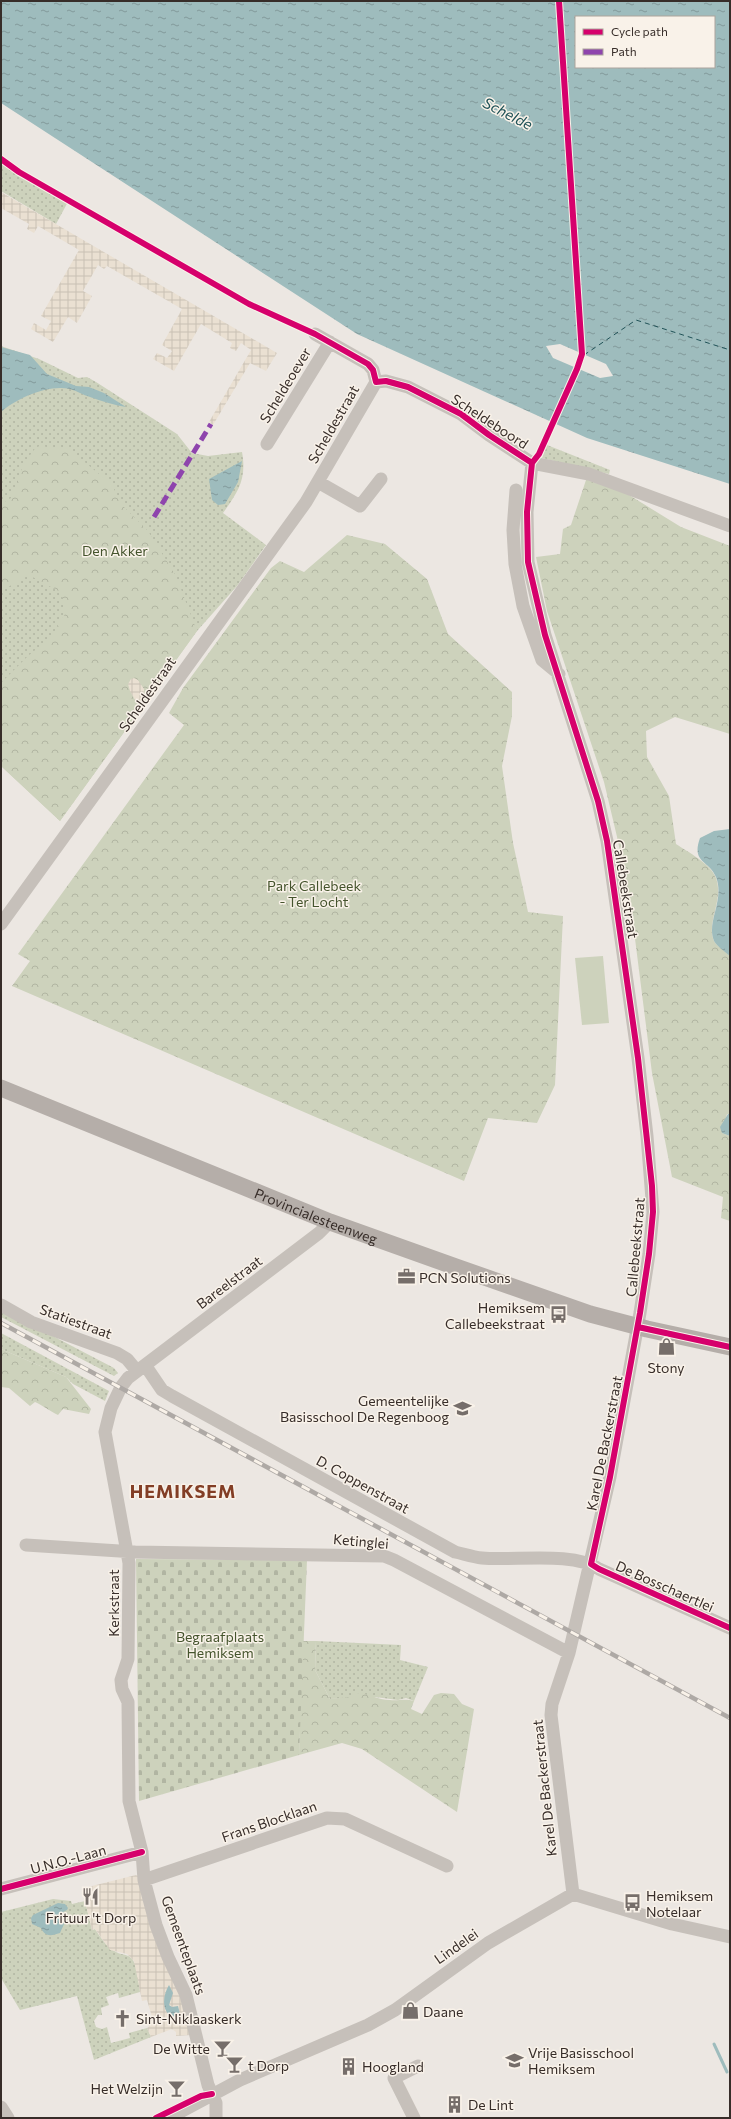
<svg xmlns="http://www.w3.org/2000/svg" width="731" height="2119" font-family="Commissioner,sans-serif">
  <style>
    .grass { fill: url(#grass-dots) }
    .forest { fill: url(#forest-crowns) }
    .cemetery { fill: url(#cemetery-stones) }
    .garden { fill: #cdd2bc }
    .plaza { fill: url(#plaza-grid) }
    .water { fill: url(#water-ripples); fill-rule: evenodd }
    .pier { fill: #ece7e2 }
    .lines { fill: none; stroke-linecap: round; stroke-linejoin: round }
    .stream { stroke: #9ebcbd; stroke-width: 3 }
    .ferry { stroke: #205257; stroke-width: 1; stroke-dasharray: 5 4; stroke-linecap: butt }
    .minor { stroke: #c6c0ba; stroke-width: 13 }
    .major { stroke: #b5aea9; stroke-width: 17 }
    .rail-casing { stroke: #aea9a5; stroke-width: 4.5 }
    .rail { stroke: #f9f2e9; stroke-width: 3; stroke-dasharray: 9; stroke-linecap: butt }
    .quiet { stroke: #8e44ad; stroke-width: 5; stroke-dasharray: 10 5; stroke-linecap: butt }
    .cycleway-casing { stroke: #f9f2e9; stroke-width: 8 }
    .cycleway { stroke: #d6006c; stroke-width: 6 }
    .labels { text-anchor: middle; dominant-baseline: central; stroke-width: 3; stroke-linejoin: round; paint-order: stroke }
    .street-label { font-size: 14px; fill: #372d29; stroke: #f9f2e9 }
    .park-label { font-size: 14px; fill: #45542d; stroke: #f9f2e9 }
    .poi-label { font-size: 14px; fill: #372d29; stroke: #f9f2e9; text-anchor: start }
    .water-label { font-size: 15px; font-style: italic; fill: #205257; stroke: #f9f2e9 }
    .district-label { font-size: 18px; font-weight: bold; letter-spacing: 1px; fill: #833e25; stroke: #f9f2e9 }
  </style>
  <defs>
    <pattern id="grass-dots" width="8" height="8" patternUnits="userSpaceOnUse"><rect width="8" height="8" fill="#cdd2bc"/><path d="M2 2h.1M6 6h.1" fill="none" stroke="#b1b5a2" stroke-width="1.8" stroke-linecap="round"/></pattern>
    <pattern id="forest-crowns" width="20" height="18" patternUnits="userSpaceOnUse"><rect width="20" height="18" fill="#cdd2bc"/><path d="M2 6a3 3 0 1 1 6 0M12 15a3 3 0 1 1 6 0" fill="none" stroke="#b1b5a2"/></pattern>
    <pattern id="cemetery-stones" width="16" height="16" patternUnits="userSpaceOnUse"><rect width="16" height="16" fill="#cdd2bc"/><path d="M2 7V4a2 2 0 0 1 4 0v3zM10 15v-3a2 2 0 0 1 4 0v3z" fill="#b1b5a2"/></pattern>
    <pattern id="plaza-grid" width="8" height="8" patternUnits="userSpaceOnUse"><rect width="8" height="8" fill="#eae0d2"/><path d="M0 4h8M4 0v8" fill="none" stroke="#c9c0b4"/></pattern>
    <pattern id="water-ripples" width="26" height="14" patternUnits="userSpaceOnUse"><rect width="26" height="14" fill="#9ebcbd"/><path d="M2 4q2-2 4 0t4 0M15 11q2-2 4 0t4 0" fill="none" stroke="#82999a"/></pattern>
  </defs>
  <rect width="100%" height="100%" fill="#ece7e2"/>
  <path class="grass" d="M1,159L69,200L56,224L1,191Z
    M1,346L39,359L78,378L87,377L96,382L177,434L192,453L208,456L242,452C247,479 238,492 223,513L266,545L237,586L197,631L60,821L1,766Z
    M547,445L610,470L609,474L542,458Z
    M1,1309L114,1368L118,1373L114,1376L1,1317Z
    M1,1333L109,1391L105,1401L73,1384L66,1377L1,1349Z
    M316,1641L401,1645L400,1660L428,1667L414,1701L406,1698L398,1700L375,1697L330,1699L315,1670Z
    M53,1899L71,1901L72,1904L85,1901L92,1930L95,1929C100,1937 107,1947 116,1952C123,1956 130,1953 134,1962C139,1970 139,1983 140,1992L119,1998L118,1993L106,1997L109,2005L101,2008L102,2015H98L94,2021L96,2027L102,2029L107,2027L111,2043L130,2038L129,2033L147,2028L151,2037L94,2060L77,1996L20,2010L1,1978V1912Z"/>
  <path class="forest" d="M37,446L69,449L111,484L124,507L148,531L176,576L197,631L60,821L1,766V683L28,656L51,637L65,614L62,593L29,575L1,591V504L11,498L24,463Z
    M587,477L616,487L681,527L730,546V734L675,717L646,731L647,757L669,796L676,844C688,852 711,864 716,878C724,900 706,923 714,941C717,946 726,952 730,956V1114H727L722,1133L730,1136V1221L721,1218L723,1197L672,1177L652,1073L632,915L618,841L604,782L547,611L536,557L560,554L563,529L571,525Z
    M347,535L385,544L427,579L448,634L512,692V716L502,766L513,843L528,912L563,916L555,1085L537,1123L488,1118L464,1181L12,986L30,961L18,954L184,725L169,713L183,688L271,568L280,561L304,572Z
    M1,1349L66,1377L91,1409L89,1414L63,1409L58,1415C50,1411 42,1405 35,1402L30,1406L9,1388L1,1387Z
    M302,1641H316L315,1670L330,1699L351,1697L356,1693C367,1693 378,1700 390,1700C399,1701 405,1698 414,1701L411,1709L422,1714L434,1695L441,1693L454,1694L462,1704L474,1709L457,1812L362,1749L342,1743L299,1755Z"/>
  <path class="cemetery" d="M136,1559L307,1560L299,1755L139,1801Z"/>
  <path class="garden" d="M603,956L609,1023L582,1025L575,958Z"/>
  <path class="plaza" d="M1,192L277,353L266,371L250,363L213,425L209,422L251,350L241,343L236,351L230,348L232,343L201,324L174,371L153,359L157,353L167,358L172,351L162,345L182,309L107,266L104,269L98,265L83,291L92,296L77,323L68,317L53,342L31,329L34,323L46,330L51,321L41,316L79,250L38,226L34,233L27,229L29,224L1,208Z
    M134,678L138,680L144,689V701L141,702L135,700L130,691L128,684L131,679Z
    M136,1875L138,1876L185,2008L191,2035L176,2036V2032L172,2029L151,2037L147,2028L149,2027L147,2019L152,2017L147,2000L142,2001L134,1961L127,1954L110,1950L95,1929L92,1930L85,1901L84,1888Z"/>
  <path class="water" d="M1,1H730V484L587,438L357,334L1,103ZM576,17H714V67H576Z
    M1,347L30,355L47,374L76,386L89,387L104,393L126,407C114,405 101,401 90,397C83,395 77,391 70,389C48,384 17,398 1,412Z
    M242,461L238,482L225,504L218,505L212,500L209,479Z
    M730,829V956C725,952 717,946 714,941C706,922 725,900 716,877C709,860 691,863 700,838L714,831Z
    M728,1114H730V1136L722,1133L720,1127Z
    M58,1903L65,1904L68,1908L67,1910L61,1913V1918L64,1924L60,1933C51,1936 45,1937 41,1928L32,1924L31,1918L33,1915Z
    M169,1985L173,1993L169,2005L172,2007L178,2006L180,2014L174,2017L169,2015C161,2007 164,1993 169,1985Z"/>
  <path class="pier" d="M560,344L606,364L613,376L600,378L553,358L546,346Z"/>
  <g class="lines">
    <path class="stream" d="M714,2044L727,2072"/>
    <path class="ferry" d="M559,1L582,354
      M584,355L636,320L730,350"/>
    <path class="minor" d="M315,334L368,364L373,370L376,382
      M376,382L386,381L408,387L461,414L489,435L532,463L589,474L730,526
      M267,444L330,342
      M532,463L527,512L528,562L545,635L598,801L607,841L638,1058L647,1136L653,1212L649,1254L640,1313L610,1477L569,1653L552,1704L551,1715L573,1894
      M318,482L360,506L381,479
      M516,490L513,530L515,564L523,606L542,660L559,674
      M1,924L306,502L376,382
      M1,1305L31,1322L117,1353L127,1359L137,1371
      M145,1365L162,1390L172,1396L455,1552C464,1554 473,1557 482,1558C514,1561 573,1551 599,1569L730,1628
      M26,1545L135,1552L384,1556L394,1560L569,1653
      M144,1880L327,1818L345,1819L447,1866
      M1,1889L142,1852
      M1,2107L8,2118
      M169,2118L240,2080L368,2025L395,2010L488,1943L573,1894L672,1924L730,1937
      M216,2118V2103L208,2085L186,1995L168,1957L156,1925L144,1880L142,1852L129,1801L128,1702L122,1689L121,1680L128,1659L129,1563L105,1432L111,1408L121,1387L128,1378L319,1233L330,1222
      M414,2118L394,2078L418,2066"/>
    <path class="major" id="s1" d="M1,1088L330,1222L456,1267L590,1314L647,1329L730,1347"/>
    <defs>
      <path id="rail" d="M1,1323L730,1718"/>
    </defs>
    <use href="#rail" class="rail-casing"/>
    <use href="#rail" class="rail"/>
    <path class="quiet" d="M154,517L211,424"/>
    <defs>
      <path id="cycleway" d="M1,159L19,172L249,304L315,334L368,364L373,370L376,382L386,381L408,387L461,414L489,435L532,463
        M532,463L527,512L528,562L545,635L598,801L607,841L638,1058L652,1186L653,1212L649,1254L640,1313L610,1477L591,1564L599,1569L730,1628
        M532,463L539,454L577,369L582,354L559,1
        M638,1327L730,1347
        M1,1889L142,1852
        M156,2118L201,2096L212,2094"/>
    </defs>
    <use href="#cycleway" class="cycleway-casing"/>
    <use href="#cycleway" class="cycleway"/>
  </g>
  <defs>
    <symbol id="office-bare" viewBox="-9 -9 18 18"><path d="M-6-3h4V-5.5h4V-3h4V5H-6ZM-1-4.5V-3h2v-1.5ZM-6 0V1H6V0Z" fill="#766e6a" stroke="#f9f2e9" stroke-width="2.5" paint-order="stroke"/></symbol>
    <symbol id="bus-bare" viewBox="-9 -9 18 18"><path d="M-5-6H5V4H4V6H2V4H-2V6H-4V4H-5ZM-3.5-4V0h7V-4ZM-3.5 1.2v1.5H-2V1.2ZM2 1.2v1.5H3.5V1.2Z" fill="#766e6a" stroke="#f9f2e9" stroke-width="2.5" paint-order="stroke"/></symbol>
    <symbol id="shop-bare" viewBox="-9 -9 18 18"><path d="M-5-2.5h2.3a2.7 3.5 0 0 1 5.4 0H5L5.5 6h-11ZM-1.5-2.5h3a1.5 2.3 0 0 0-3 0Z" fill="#766e6a" stroke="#f9f2e9" stroke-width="2.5" paint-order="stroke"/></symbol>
    <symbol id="school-bare" viewBox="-9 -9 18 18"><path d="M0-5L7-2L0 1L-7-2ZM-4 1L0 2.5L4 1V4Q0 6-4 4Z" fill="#766e6a" stroke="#f9f2e9" stroke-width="2.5" paint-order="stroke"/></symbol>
    <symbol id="restaurant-bare" viewBox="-9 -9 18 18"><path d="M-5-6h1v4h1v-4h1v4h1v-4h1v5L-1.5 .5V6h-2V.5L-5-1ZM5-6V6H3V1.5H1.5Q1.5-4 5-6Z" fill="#766e6a" stroke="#f9f2e9" stroke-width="2.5" paint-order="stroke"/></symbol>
    <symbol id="church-bare" viewBox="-9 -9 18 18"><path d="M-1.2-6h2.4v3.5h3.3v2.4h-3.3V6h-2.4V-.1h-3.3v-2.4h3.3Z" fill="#766e6a" stroke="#f9f2e9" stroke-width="2.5" paint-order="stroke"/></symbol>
    <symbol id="bar-bare" viewBox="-9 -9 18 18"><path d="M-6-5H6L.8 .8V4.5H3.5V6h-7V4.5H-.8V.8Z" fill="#766e6a" stroke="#f9f2e9" stroke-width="2.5" paint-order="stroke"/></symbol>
    <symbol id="building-bare" viewBox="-9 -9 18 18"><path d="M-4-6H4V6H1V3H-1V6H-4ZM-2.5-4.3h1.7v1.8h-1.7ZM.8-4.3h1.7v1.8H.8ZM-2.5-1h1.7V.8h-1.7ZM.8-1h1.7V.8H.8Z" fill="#766e6a" stroke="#f9f2e9" stroke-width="2.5" paint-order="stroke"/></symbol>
  </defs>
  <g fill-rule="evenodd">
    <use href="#office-bare" x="394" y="1264" width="25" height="25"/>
    <use href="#bus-bare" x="546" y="1302" width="25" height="25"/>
    <use href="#shop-bare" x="654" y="1334" width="25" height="25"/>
    <use href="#school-bare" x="450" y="1396" width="25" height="25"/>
    <use href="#restaurant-bare" x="78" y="1884" width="25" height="25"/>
    <use href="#bus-bare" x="620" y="1890" width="25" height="25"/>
    <use href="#shop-bare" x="398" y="1998" width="25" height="25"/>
    <use href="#church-bare" x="110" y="2006" width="25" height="25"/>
    <use href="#bar-bare" x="210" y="2036" width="25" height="25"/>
    <use href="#school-bare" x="502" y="2048" width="25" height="25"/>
    <use href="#bar-bare" x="222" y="2052" width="25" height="25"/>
    <use href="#building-bare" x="336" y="2054" width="25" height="25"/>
    <use href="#bar-bare" x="164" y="2076" width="25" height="25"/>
    <use href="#building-bare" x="442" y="2092" width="25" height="25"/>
  </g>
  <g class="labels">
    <g class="street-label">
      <text transform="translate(285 385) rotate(-59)">Scheldeoever</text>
      <text transform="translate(490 421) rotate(33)">Scheldeboord</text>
      <text transform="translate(333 424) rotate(-60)">Scheldestraat</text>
      <text transform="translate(147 694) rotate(-55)">Scheldestraat</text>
      <text transform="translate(626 889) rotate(81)">Callebeekstraat</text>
      <text stroke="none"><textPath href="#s1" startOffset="340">Provincialesteenweg</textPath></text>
      <text transform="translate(635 1247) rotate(-85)">Callebeekstraat</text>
      <text transform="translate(229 1282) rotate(-37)">Bareelstraat</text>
      <text transform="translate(76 1321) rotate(20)">Statiestraat</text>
      <text transform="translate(604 1443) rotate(-79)">Karel De Backerstraat</text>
      <text transform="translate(363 1484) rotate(29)">D. Coppenstraat</text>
      <text transform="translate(361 1541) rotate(5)">Ketinglei</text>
      <text transform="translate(665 1586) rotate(24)">De Bosschaertlei</text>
      <text transform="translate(113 1603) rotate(-90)">Kerkstraat</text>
      <text transform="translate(544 1788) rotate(-96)">Karel De Backerstraat</text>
      <text transform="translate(269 1821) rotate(-19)">Frans Blocklaan</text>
      <text transform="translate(68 1859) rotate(-15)">U.N.O.-Laan</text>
      <text transform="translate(184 1945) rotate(70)">Gemeenteplaats</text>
      <text transform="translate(456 1946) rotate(-35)">Lindelei</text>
    </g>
    <g class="park-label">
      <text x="115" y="550">Den Akker</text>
      <text x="314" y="885">Park Callebeek<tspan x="314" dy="16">- Ter Locht</tspan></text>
      <text x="220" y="1636">Begraafplaats<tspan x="220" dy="16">Hemiksem</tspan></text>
    </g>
    <g class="poi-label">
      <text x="419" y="1277">PCN Solutions</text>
      <text x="545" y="1307" text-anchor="end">Hemiksem<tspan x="545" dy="16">Callebeekstraat</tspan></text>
      <text x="666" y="1367" text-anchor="middle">Stony</text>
      <text x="449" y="1400" text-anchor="end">Gemeentelijke<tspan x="449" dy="16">Basisschool De Regenboog</tspan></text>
      <text x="646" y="1895">Hemiksem<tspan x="646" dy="16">Notelaar</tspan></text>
      <text x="91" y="1917" text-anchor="middle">Frituur 't Dorp</text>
      <text x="423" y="2011">Daane</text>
      <text x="136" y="2018">Sint-Niklaaskerk</text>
      <text x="210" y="2048" text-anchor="end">De Witte</text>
      <text x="528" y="2052">Vrije Basisschool<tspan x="528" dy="16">Hemiksem</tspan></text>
      <text x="248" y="2065">t Dorp</text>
      <text x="362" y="2066">Hoogland</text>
      <text x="163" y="2088" text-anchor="end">Het Welzijn</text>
      <text x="468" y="2104">De Lint</text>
    </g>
    <g class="water-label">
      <text transform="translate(508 113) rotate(27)">Schelde</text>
    </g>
    <g class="district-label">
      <text x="183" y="1491">HEMIKSEM</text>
    </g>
  </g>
  <rect width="731" height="2119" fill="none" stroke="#372d29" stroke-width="4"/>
  <rect x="575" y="16" width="140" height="52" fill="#f9f2e9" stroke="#aba39c"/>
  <rect x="583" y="29" width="20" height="6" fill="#d6006c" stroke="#aba39c"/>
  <text x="611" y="36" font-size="12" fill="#372d29">Cycle path</text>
  <rect x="583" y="49" width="20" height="6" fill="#8e44ad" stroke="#aba39c"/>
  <text x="611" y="56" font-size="12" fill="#372d29">Path</text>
</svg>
